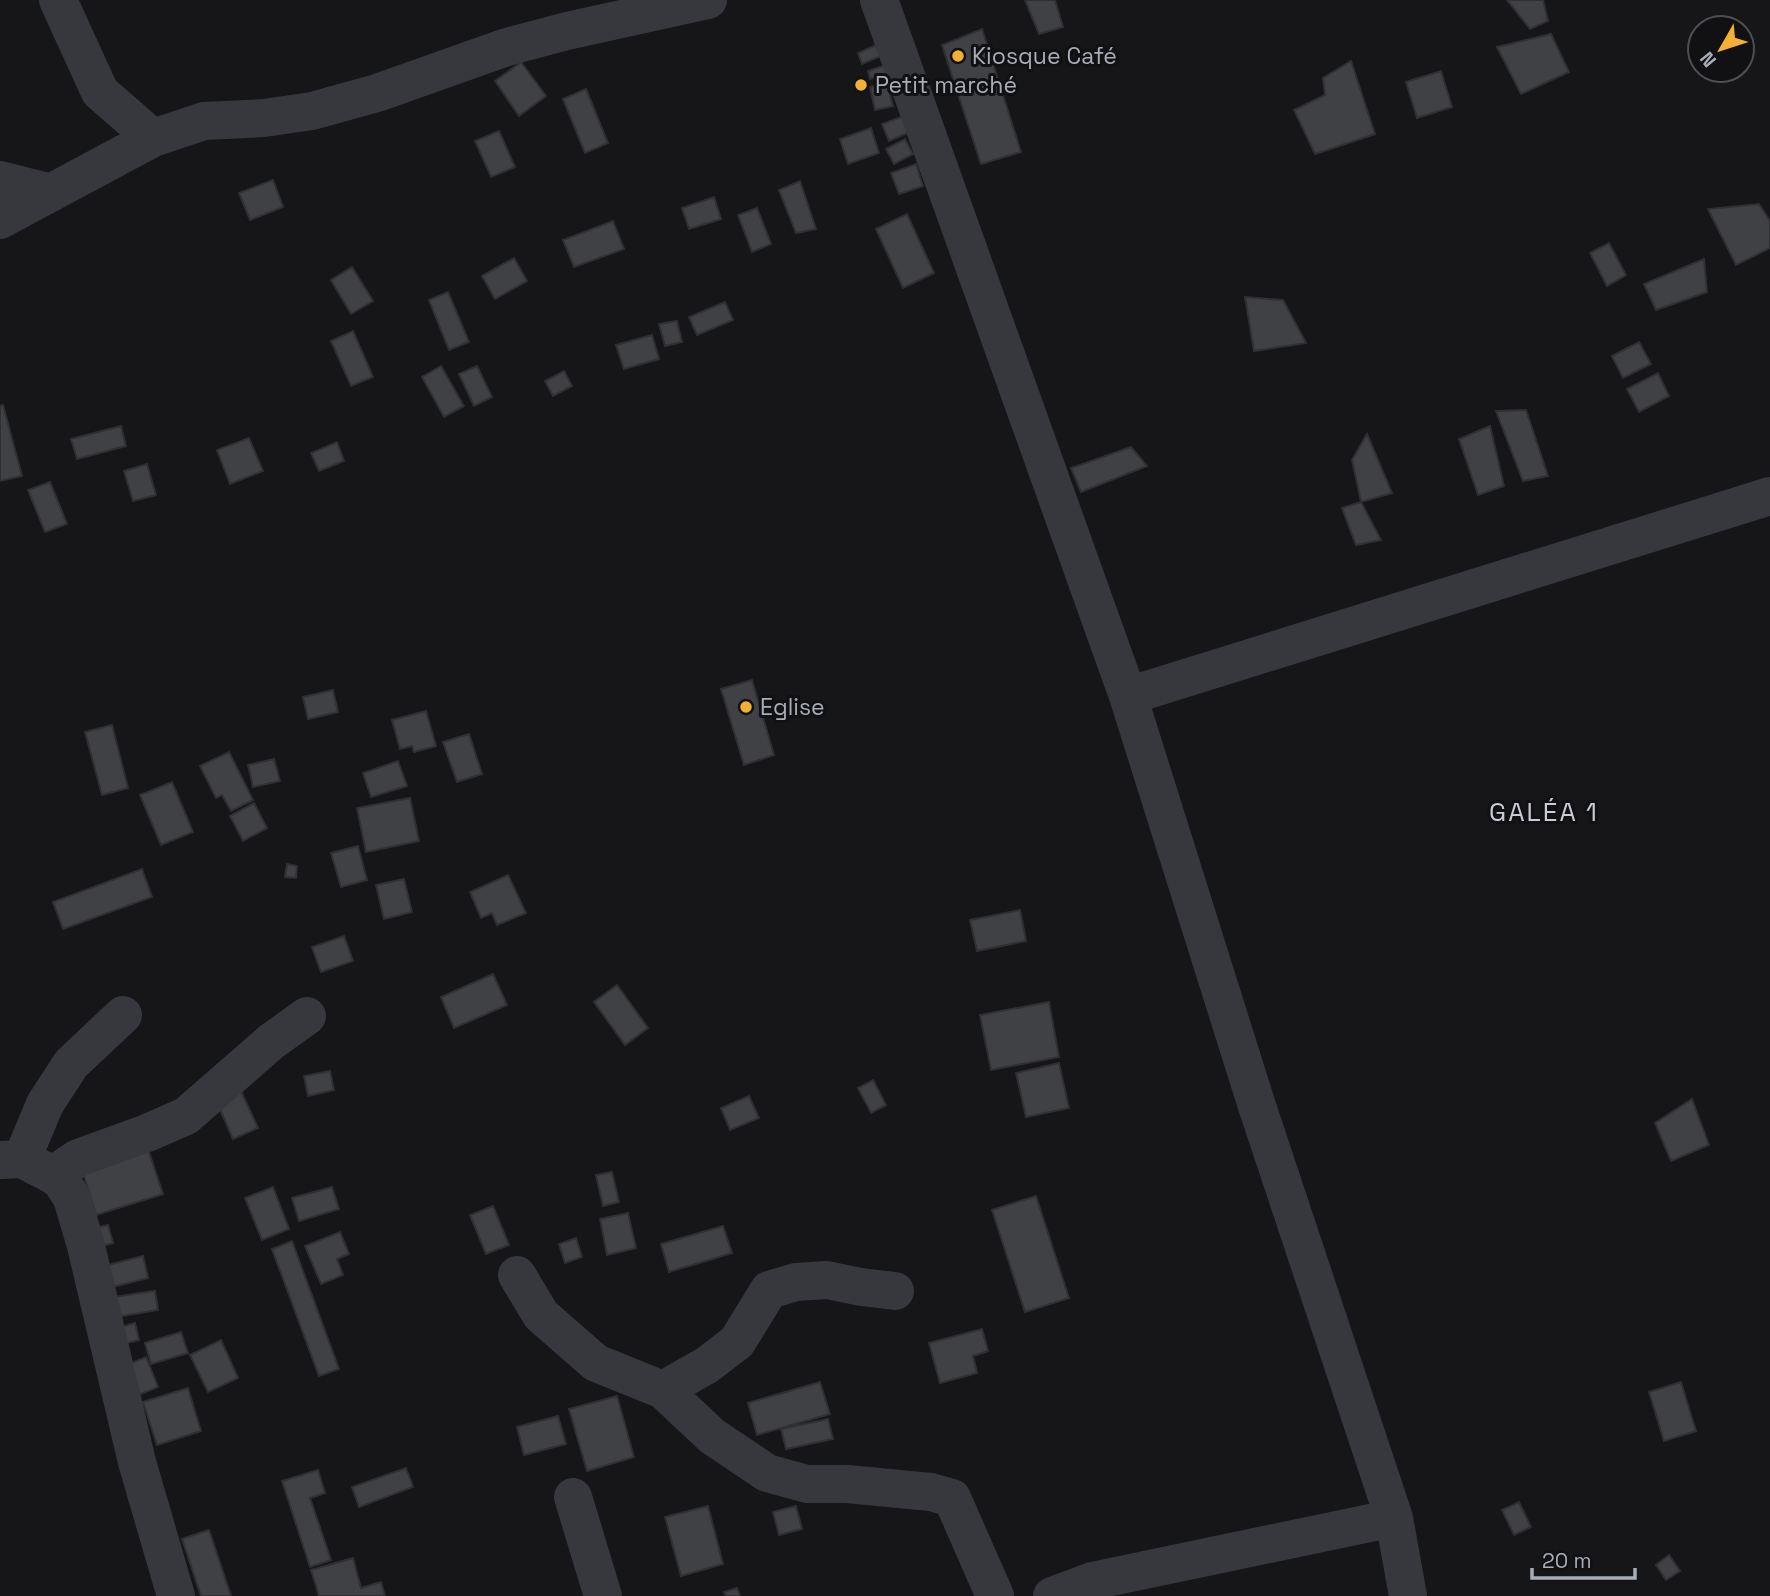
<svg xmlns="http://www.w3.org/2000/svg" width="1770" height="1596" font-family="'Space Grotesk',sans-serif">
  <style>
    .building { fill: #404145; stroke: #303034; stroke-width: 2 }
    .lines { fill: none; stroke-linecap: round; stroke-linejoin: round }
    .minor { stroke: #37383d; stroke-width: 38 }
    .poi-dot { fill: #f2b134; stroke: #111113; stroke-width: 2.5 }
    .labels { text-anchor: middle; dominant-baseline: central; stroke-width: 6; stroke-linejoin: round; paint-order: stroke }
    .poi-label { font-size: 23px; fill: #a8adb8; stroke: #111113; text-anchor: start }
    .quarter-label { font-size: 26px; letter-spacing: 2px; fill: #c9ccd4; stroke: #111113 }
  </style>
  <rect width="100%" height="100%" fill="#161618"/>
  <path class="building" d="M1025,0H1055L1063,27L1039,34Z
    M1507,0H1543L1548,21L1530,29Z
    M982,29L1021,152L981,164L942,45Z
    M1551,34L1569,72L1521,94L1497,47Z
    M876,45L881,56L862,64L858,53Z
    M1351,61L1375,134L1315,154L1294,110L1325,95L1323,78Z
    M521,62L546,96L519,116L495,81Z
    M889,64L891,73L870,79L868,71Z
    M1441,71L1452,107L1417,118L1406,82Z
    M887,83L893,106L875,110L870,87Z
    M586,89L608,143L585,153L563,99Z
    M904,116L910,132L889,141L882,124Z
    M871,128L879,153L848,164L840,139Z
    M499,131L515,167L491,177L475,141Z
    M905,139L913,154L894,164L886,149Z
    M916,164L923,186L899,194L891,173Z
    M273,180L283,207L250,220L239,193Z
    M800,181L816,229L796,233L779,190Z
    M714,197L721,219L689,229L682,208Z
    M1759,204L1770,221V248L1736,265L1708,209Z
    M757,208L771,244L752,252L738,215Z
    M907,214L934,273L903,288L876,229Z
    M613,221L624,249L574,267L563,240Z
    M1609,243L1626,275L1607,286L1590,253Z
    M514,258L527,281L495,299L482,276Z
    M1704,259L1707,292L1656,310L1644,284Z
    M352,267L373,301L351,314L331,280Z
    M448,292L469,342L449,350L429,300Z
    M1245,297L1283,300L1306,343L1254,351Z
    M725,302L733,320L697,335L689,317Z
    M677,321L682,342L665,346L659,324Z
    M353,331L373,377L351,386L331,341Z
    M652,335L659,359L624,369L616,345Z
    M1639,342L1651,364L1623,378L1612,356Z
    M441,366L464,406L444,417L422,377Z
    M477,366L492,397L474,406L459,374Z
    M564,371L572,386L553,396L545,381Z
    M1658,373L1669,396L1639,412L1627,389Z
    M3,405L22,476L0,481V406Z
    M1526,410L1548,476L1523,481L1496,411Z
    M121,426L126,446L77,459L71,439Z
    M1490,426L1504,486L1478,495L1459,439Z
    M1367,434L1392,493L1361,502L1352,460Z
    M249,438L263,471L230,484L217,450Z
    M337,442L344,461L319,471L311,453Z
    M1131,447L1147,466L1081,492L1071,468Z
    M147,464L156,495L133,501L124,471Z
    M50,482L67,524L45,532L28,490Z
    M1361,502L1381,540L1356,545L1342,508Z
    M752,680L774,755L744,765L721,689Z
    M333,690L338,712L308,719L303,697Z
    M426,711L436,746L414,752L412,746L400,749L392,720Z
    M112,725L128,788L102,795L85,732Z
    M469,734L482,774L457,782L443,742Z
    M229,752L253,800L231,811L222,795L216,798L200,766Z
    M274,759L280,781L253,787L248,765Z
    M398,761L407,786L371,797L363,773Z
    M172,782L193,832L161,845L140,795Z
    M410,798L419,841L366,852L357,808Z
    M254,803L267,828L243,841L230,816Z
    M358,846L367,880L341,887L331,853Z
    M287,864L297,866L296,878L285,877Z
    M142,869L152,897L63,929L53,902Z
    M508,875L526,913L497,925L492,913L481,918L470,892Z
    M404,879L412,912L384,919L376,885Z
    M1020,910L1026,941L977,951L970,920Z
    M344,936L353,961L321,972L312,947Z
    M493,974L507,1005L454,1028L441,997Z
    M617,985L648,1028L625,1045L594,1002Z
    M1049,1002L1059,1057L991,1070L980,1015Z
    M1059,1063L1069,1108L1026,1117L1016,1073Z
    M330,1071L334,1090L308,1096L304,1076Z
    M873,1080L886,1105L871,1113L858,1088Z
    M240,1089L258,1128L233,1139L216,1100Z
    M749,1096L759,1118L730,1130L721,1108Z
    M1692,1099L1709,1145L1671,1161L1655,1123Z
    M147,1146L163,1194L96,1215L81,1166Z
    M612,1172L619,1202L603,1206L596,1175Z
    M273,1187L289,1229L262,1240L245,1198Z
    M332,1187L339,1209L299,1221L292,1198Z
    M1036,1196L1069,1298L1025,1312L992,1210Z
    M493,1206L509,1245L486,1254L470,1215Z
    M628,1213L636,1248L607,1255L600,1219Z
    M108,1225L113,1243L96,1248L91,1229Z
    M723,1226L732,1253L669,1272L661,1244Z
    M340,1232L349,1254L337,1259L343,1275L321,1284L305,1246Z
    M576,1238L582,1257L565,1263L559,1244Z
    M292,1241L339,1369L319,1376L272,1249Z
    M143,1256L148,1278L109,1288L104,1266Z
    M155,1291L158,1310L116,1317L113,1297Z
    M135,1323L139,1340L122,1344L118,1328Z
    M982,1329L988,1351L973,1356L977,1373L940,1383L929,1343Z
    M181,1332L188,1353L151,1364L145,1343Z
    M221,1340L238,1378L208,1392L190,1355Z
    M146,1357L158,1387L136,1396L124,1366Z
    M820,1382L830,1414L757,1435L748,1403Z
    M1681,1382L1696,1431L1664,1441L1649,1392Z
    M188,1388L201,1431L157,1445L143,1402Z
    M617,1396L634,1457L587,1471L569,1409Z
    M558,1416L566,1444L524,1455L517,1427Z
    M828,1419L833,1439L786,1449L781,1429Z
    M406,1468L413,1487L359,1507L352,1487Z
    M318,1470L325,1493L310,1498L331,1560L310,1567L282,1481Z
    M1519,1502L1531,1527L1514,1535L1502,1510Z
    M708,1506L723,1564L681,1576L665,1517Z
    M796,1506L802,1529L779,1535L773,1512Z
    M209,1530L231,1596H201L182,1539Z
    M1669,1555L1680,1571L1666,1580L1656,1565Z
    M353,1558L361,1588L381,1582L385,1596H319L311,1570Z
    M737,1588L740,1596H726L724,1592Z"/>
  <g class="lines">
    <path class="minor" d="M58,0L100,92L153,138
      M879,0L1128,696L1256,1103L1394,1518L1408,1596
      M0,180L51,193
      M0,220L153,138L204,121L264,118L312,111L377,93L507,47L567,31L708,0
      M1128,696L1770,496
      M22,1159L45,1104L71,1064L123,1015
      M0,1160L22,1159L53,1175L61,1181L72,1198L86,1246L137,1462L176,1596
      M53,1175L78,1158L147,1133L186,1116L272,1041L307,1016
      M517,1275L541,1315L596,1363L663,1390L712,1436L767,1473L807,1484H847L931,1492L952,1498L995,1596
      M663,1390L707,1365L737,1342L769,1290L796,1282L827,1280L861,1287L895,1291
      M573,1497L603,1596
      M1052,1596L1092,1581L1394,1518"/>
  </g>
  <g class="poi-dot">
    <circle cx="958" cy="56" r="7"/>
    <circle cx="861" cy="85" r="7"/>
    <circle cx="746" cy="707" r="7"/>
  </g>
  <g class="labels">
    <g class="poi-label">
      <text x="972" y="56">Kiosque Café</text>
      <text x="875" y="85">Petit marché</text>
      <text x="760" y="707">Eglise</text>
    </g>
    <g class="quarter-label">
      <text x="1544" y="812">GALÉA 1</text>
    </g>
  </g>
  <g transform="translate(1721 49) rotate(231)"><circle r="33" fill="#111113" stroke="#4d4f55" stroke-width="2"/>
  <path d="M0-5L12 26L0 18L-12 26Z" fill="#f2b134"/>
  <text y="-10" font-size="19" font-weight="bold" text-anchor="middle" fill="#a8adb8">N</text>
  </g>
  <path d="M1532 1568v10h103v-10" fill="none" stroke="#a8adb8" stroke-width="3.5"/>
  <text x="1542" y="1568" font-size="21" fill="#a8adb8" stroke="#111113" stroke-width="5" paint-order="stroke">20 m</text>
</svg>
